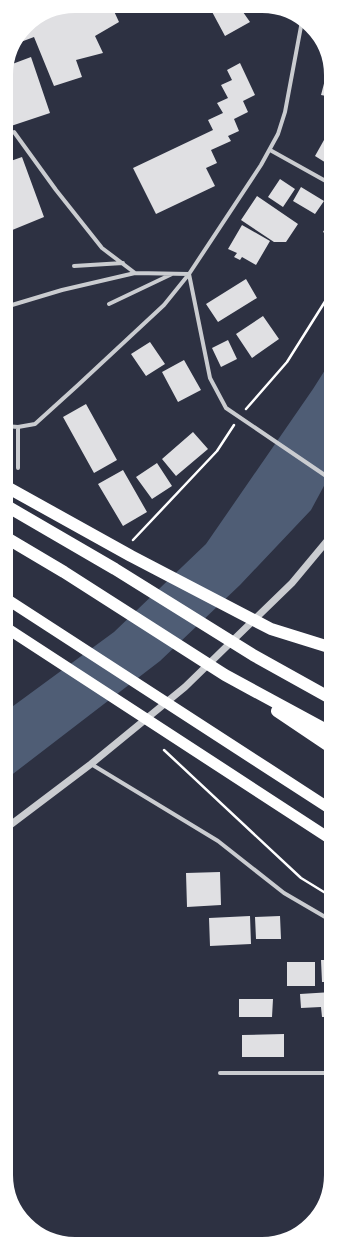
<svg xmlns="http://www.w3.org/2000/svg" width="337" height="1250" font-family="'IBM Plex Sans',sans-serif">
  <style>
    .water { fill: #4f5d75 }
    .building { fill: #e0e0e3 }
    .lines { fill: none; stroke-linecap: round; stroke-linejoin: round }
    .path { stroke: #fff; stroke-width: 2.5 }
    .minor { stroke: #caccd0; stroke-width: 4 }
    .tertiary { stroke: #caccd0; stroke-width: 7 }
    .trunk { stroke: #fff; stroke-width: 11 }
    .motorway { stroke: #fff; stroke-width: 12 }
    .rim { fill: none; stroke: #fff; stroke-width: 2 }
  </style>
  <rect width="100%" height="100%" fill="#2d3142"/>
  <path class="water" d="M332,359V471L311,510L240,585L160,661L5,780V712L114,632L206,544L313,389Z"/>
  <path class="building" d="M210,8H251L243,12L250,22L225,36Z
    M113,9L119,22L95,36L103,53L76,60L82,77L54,86L34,37L18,43L26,25L48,10Z
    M31,57L50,113L5,128V70L7,66Z
    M240,63L255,95L243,101L248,112L234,119L239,131L228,136L231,141L211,150L217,163L206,168L215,186L156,214L133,168L213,130L208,120L223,113L217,103L228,98L221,85L232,80L227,70Z
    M327,72L331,73V97L321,95Z
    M324,140L331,144V166L315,156Z
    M22,157L44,217L5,233V163Z
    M280,179L295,189L283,207L268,197Z
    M301,187L324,201L315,214L293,201Z
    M257,196L298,224L286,242H274L241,220Z
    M331,218V237L323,232Z
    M242,225L270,241L256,265L242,257L240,260L234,257L237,253L228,249Z
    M246,279L257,298L218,322L206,304Z
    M5,304L10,313L5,315Z
    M263,316L279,339L252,358L236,334Z
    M228,340L237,359L221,367L212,348Z
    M150,342L165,364L146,376L131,354Z
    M184,360L201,390L178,402L162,372Z
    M86,404L117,460L94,473L63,417Z
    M193,432L208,449L176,476L162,459Z
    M157,463L172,486L152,499L136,477Z
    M123,470L147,512L123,526L98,484Z
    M332,570V585L324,577Z
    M220,872L221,905L187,907L186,873Z
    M250,916L251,944L210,946L209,918Z
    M280,916L281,939H256L255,917Z
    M321,960H332V982H322Z
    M287,962H315V986H287Z
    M332,992V1017H322L321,1007L301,1008L300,994Z
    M239,999H273L272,1017H239Z
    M284,1034V1057H242V1035Z"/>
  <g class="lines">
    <path class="path" d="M246,409L287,362L331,292
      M133,540L217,451L234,425
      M164,750L301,878L332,897"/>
    <path class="minor" d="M14,132L56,190L102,248L135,273
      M270,150L331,184
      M74,266L123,263
      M189,274L210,378L226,408L332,480
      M109,304L172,274
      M12,305L62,290L135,273L189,274
      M5,426L18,427L35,424L77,386L164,305L189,274L261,165L278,134L285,112L302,21
      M18,427V468
      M91,764L218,841L284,893L332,921
      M220,1073H332"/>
    <path class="tertiary" d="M5,829L91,764L185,687L292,583L332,535"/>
    <path class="trunk" d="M5,598L332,810
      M5,627L332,840"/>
    <path class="motorway" d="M5,486L131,556L271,629L332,648
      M5,505L115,569L253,655L332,699
      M5,537L64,572L225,675L332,733
      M277,711L332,748"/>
  </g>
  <path d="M0 0H337V1250H0ZM75 12H262A63 63 0 0 1 325 75V1175A63 63 0 0 1 262 1238H75A63 63 0 0 1 12 1175V75A63 63 0 0 1 75 12Z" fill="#fff" fill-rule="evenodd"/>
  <path class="rim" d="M75 12H262A63 63 0 0 1 325 75V1175A63 63 0 0 1 262 1238H75A63 63 0 0 1 12 1175V75A63 63 0 0 1 75 12Z"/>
</svg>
